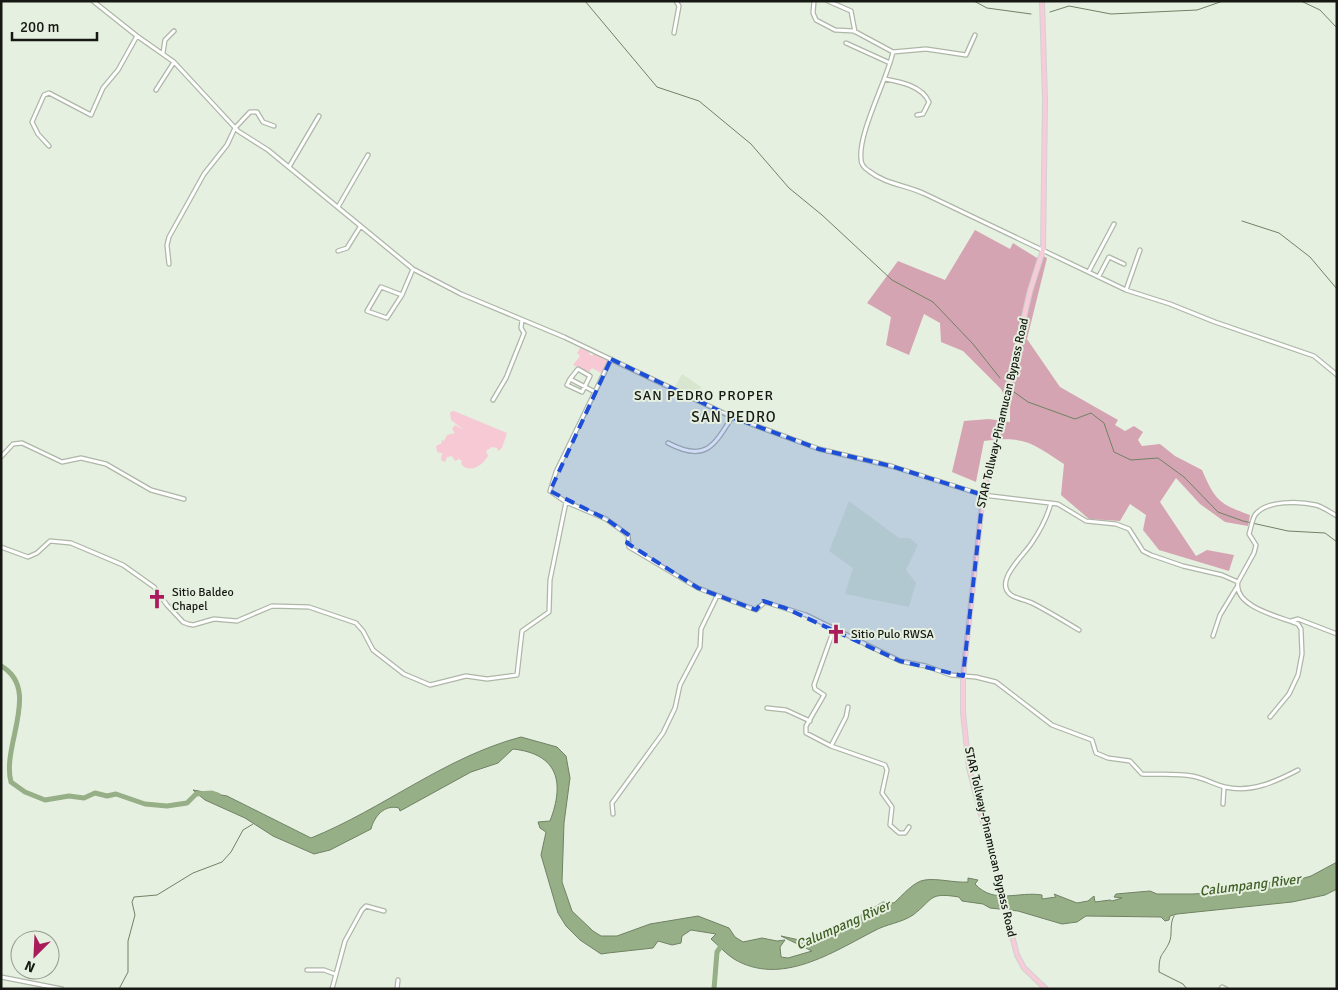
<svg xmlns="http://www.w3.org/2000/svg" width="1338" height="990" font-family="Signika,sans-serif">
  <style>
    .built { fill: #d8e6cf }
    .green { fill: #f6c9d5 }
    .forest { fill: #d5a4b2 }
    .water { fill: #97af87; stroke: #708264 }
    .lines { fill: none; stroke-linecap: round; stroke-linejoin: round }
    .stream { stroke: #708264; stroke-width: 1 }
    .river { stroke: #97af87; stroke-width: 5 }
    .minor-casing { stroke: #aeb7a7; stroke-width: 5.5 }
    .major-casing { stroke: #d0d1d0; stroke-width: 6 }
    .minor { stroke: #fff; stroke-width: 3 }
    .major { stroke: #f7cbd8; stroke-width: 4 }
    .marked { fill: #1d4ed8; fill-opacity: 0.2; stroke: #1d4ed8; stroke-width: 4; stroke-dasharray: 10 6; stroke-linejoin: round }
    .labels { text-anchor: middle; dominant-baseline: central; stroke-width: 4; stroke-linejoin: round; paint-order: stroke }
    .street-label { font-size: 12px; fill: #161913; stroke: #e6f0e0 }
    .poi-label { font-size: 12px; fill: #161913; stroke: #e6f0e0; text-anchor: start }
    .neighbourhood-label { font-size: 14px; letter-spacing: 1px; fill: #161913; stroke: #e6f0e0 }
    .water-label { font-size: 14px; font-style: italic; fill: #405f27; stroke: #e6f0e0 }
    .quarter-label { font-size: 15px; letter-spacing: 1px; fill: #161913; stroke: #e6f0e0 }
  </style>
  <rect width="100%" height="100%" fill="#e6f0e0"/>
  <path class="built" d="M682,374L701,387L697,399L674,388Z
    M849,501L899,538H910L918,545L906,570L916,583L909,607L845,594L853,568L829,551Z"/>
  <path class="green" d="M581,346L591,351L589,354L592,356L594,353L610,360L603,374L592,368L589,372L573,365L580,356L577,353Z
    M454,411L507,433L502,448L498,451L497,448L492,447L486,451L488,456C483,464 476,470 466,468L461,464L462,461L459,459L455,461L452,456L447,457L445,462L441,460L442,453L437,452L436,446L442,443L441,440L444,441L447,435L455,433L452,429L455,425L464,430L451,420L450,412Z"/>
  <path class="forest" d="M975,230L1010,249L1013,243L1037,258L1040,254L1047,258L1027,339L1060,387L1118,420L1115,425L1125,431L1134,426L1143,432L1138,440L1142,446L1160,444L1175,456L1202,470C1215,500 1219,504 1250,515L1248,526L1225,522L1200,504L1176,478L1160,502L1196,556L1207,550L1234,555L1229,571L1159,550L1143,530L1146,515L1130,504L1120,521L1089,519L1061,495L1064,464C1031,442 1024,436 984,441L976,482L952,472L964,421L989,419L1010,422V407L1001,389L963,351L941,342L940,323L924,314L909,355L886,345L891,317L867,303L898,261L945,280Z"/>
  <path class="water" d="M521,737L557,747L566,756L570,778L564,823L562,882L572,911L593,931L601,936H617L650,924L698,916L729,928L735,937L743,942L762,938L777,941L785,940L780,947L781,957L788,958L812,951L781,936L804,941L856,918L883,902L894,903C902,896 914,881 925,880C938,878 954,883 968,882V878L978,880L975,884C994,905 1019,891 1042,895V899L1056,897L1054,894L1077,903L1088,901L1094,896L1095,902L1110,900L1112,901L1122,898L1114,897L1116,894L1150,891L1157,894H1193L1209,893L1243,884L1294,881L1311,876L1337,862V889L1325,895L1292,902L1177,914L1170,916L1169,920L1165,921L1161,917L1086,916L1077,922L1062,924L1018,911L990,908L983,904L962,901L959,897C928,892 934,899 913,915C901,923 886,924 874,931C833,952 781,987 734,959C726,954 718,945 711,939L716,934L691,930L682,936L681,943L672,945L658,941L653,948L608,953L601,954L580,940L566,926L558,913L541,855L546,832L540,828L538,822L550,821C565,782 558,754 513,749L498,763L471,772L400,811L399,808C384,804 374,817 371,829L330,850L314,854L273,836L245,818L205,800L193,790L227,796L311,838C383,809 445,757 521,737Z"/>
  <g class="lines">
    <path class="stream" d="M585,1L657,87L699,101L751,144L789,188L822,215L892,280L933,302L973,344L1000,378
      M974,1L987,8L1031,14
      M1301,1L1320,10L1337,28
      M1050,12L1069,6L1111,14L1197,10L1223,1
      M1242,221L1279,233L1310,257L1337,289
      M1014,392L1028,402L1075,419L1091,413L1104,423L1114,452L1131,460L1158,458L1184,477L1218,512L1243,521L1288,531L1325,533L1337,542
      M1174,916C1169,924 1173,935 1169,943C1162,957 1159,953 1159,972L1183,984L1187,989
      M119,989L128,972V941L135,915L132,902L134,897L157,895L193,873L222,862L231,852L243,830L253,824"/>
    <path class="river" d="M1,666C42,689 1,746 11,782L25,792L45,800L69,796L84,798L95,793L107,796L116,794L145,804L167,806L187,803L196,794L212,793L218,795
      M714,989L717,952L723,943"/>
    <defs>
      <path id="minor" d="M93,1L137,36L174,62L238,131L268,150L413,269L461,294L564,337L732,417L819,449L891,466L983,495L1058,504L1086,521L1116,524L1129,529L1143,551L1151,555L1183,566L1222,575L1238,582
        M814,1L813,13L816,20L835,30L854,31L893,52C887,80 858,133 861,159C861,164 864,168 869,171C885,184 906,185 925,194L1126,290L1170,304L1215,322L1314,356L1337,375
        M828,1L851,11L855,32
        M674,33L679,6L676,1
        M846,43L890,63
        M893,52L926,49L966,55L975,35
        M163,53L165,40L174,31
        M885,79C901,82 922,86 929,102L923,114L917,115
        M156,90L174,62
        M49,146L38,134L32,122L44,95L49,93L91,115L103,88L118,70L137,36
        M289,167L319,116
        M338,207L368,155
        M338,251L347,248L360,227
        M169,264L167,245L169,237L204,174L227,145L235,128L250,112H257L263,122L274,126
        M1089,271L1114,224
        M1099,276L1109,257L1124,264
        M381,287L402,295L387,318L367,311Z
        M1126,290L1140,250
        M402,295L413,269
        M611,359L556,472L550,491L566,502L606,519L628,535L629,547L698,588L756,610L765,602L806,615L900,661L926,666L951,675L976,677L996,682L1052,725L1092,740L1096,753L1108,758L1130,761L1142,774C1158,775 1176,773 1192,776C1204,778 1213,784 1225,787C1251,793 1275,782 1298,770
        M570,379L567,385L582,392L590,376L578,369L570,379L595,392
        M493,400L506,378L524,333L521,328L522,320
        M668,443C704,462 713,448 732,417
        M1,457L13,444L22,443L62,462L81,458L106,464L151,490L184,499
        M1051,503C1047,518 1040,531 1031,544C1024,555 993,582 1011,595C1017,599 1026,600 1032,603C1048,611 1064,621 1079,630
        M1,547L28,557L37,553L50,541L71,543L123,565L154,587L167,605L183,622L188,624L193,625L214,619L237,621L272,606L309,607L356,623L363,631L373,650L404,674L430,685L466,676L487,679L517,675L522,631L549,612L550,580L566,502
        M1291,621L1298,619L1337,634
        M834,629L814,685L815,689L824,695L806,726V733L831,746L846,717L848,707
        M1213,636L1220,615L1237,587
        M767,708L786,710L810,721
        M1270,717L1289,694L1298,675L1302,654L1301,629L1298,624C1281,617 1233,607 1238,582L1254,553L1256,545L1249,534C1251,528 1252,520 1255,515C1266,500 1300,501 1316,505C1323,507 1330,512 1337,516
        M831,746L885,765L887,770L882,793L892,807L890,825L899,833H905L909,827
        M1223,804L1224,787
        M613,814L612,803L615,799L663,733L675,708L680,685L700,647L701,629L717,596
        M307,970H324L335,974
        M1,977L62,989
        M332,989L345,941L362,910L366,906L384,911
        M397,989L398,980
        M1221,989L1222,987L1226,989"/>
      <path id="major" d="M1042,1L1045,101L1043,250L1030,291L983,495L963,676V713L969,768L1017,955L1024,968L1046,989"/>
    </defs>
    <use href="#minor" class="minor-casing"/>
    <use href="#major" class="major-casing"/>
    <use href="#minor" class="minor"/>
    <use href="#major" class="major"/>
  </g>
  <path class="marked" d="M611,359L732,417L819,449L891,466L983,495L963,676L900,661L785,608L763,601L756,610L698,588L627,543L630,536L606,519L550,491Z"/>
  <defs>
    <symbol id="church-bare" viewBox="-9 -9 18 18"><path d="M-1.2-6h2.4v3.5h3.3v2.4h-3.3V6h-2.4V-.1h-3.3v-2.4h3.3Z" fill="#a91b5b" stroke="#e6f0e0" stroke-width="2.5" paint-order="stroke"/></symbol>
  </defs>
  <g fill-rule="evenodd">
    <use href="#church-bare" x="143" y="585" width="28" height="28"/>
    <use href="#church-bare" x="822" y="620" width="28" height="28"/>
  </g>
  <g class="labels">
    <g class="street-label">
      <text transform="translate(1003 413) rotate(-77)">STAR Tollway-Pinamucan Bypass Road</text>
      <text transform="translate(990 842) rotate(77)">STAR Tollway-Pinamucan Bypass Road</text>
    </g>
    <g class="poi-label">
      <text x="172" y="592">Sitio Baldeo<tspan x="172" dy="14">Chapel</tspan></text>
      <text x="851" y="634">Sitio Pulo RWSA</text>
    </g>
    <g class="neighbourhood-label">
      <text x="704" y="395">SAN PEDRO PROPER</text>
    </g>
    <g class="water-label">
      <text transform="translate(1250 885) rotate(-7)">Calumpang River</text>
      <text transform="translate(843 925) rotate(-24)">Calumpang River</text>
    </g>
    <g class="quarter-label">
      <text x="734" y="417">SAN PEDRO</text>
    </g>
  </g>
  <rect width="1338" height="990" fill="none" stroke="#161913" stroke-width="5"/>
  <g transform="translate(35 955) rotate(204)"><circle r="24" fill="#e6f0e0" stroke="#939a8e"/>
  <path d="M0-4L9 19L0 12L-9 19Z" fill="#a91b5b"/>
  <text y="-8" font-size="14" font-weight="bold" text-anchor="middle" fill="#161913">N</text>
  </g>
  <path d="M12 32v8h85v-8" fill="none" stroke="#161913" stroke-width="2.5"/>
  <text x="20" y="32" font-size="15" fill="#161913" stroke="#e6f0e0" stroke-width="4" paint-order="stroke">200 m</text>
</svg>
